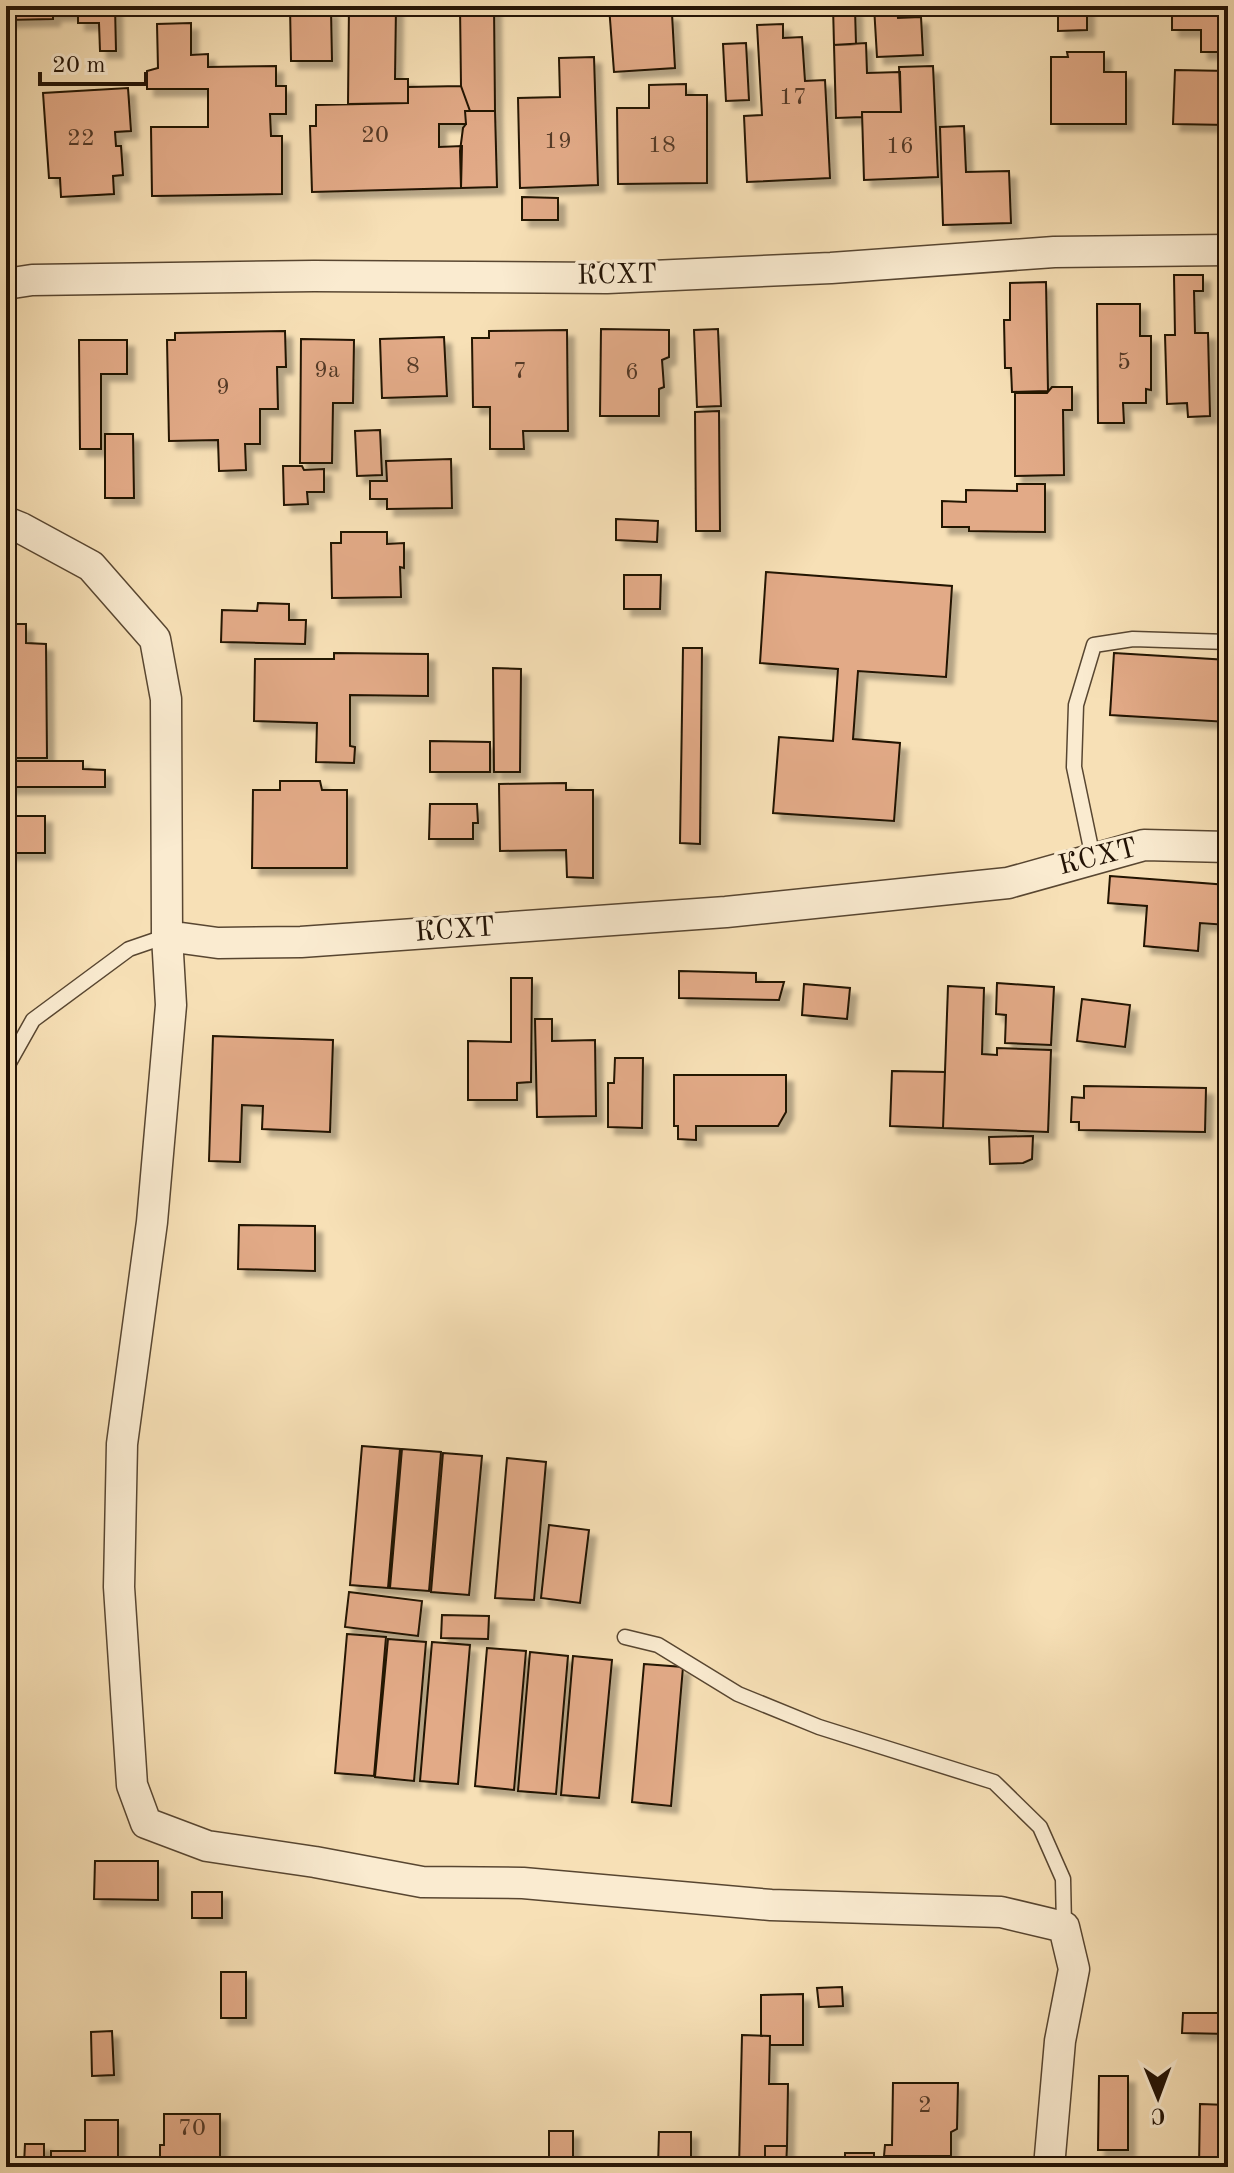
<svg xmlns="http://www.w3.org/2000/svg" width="1234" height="2173" font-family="'Old Standard TT',serif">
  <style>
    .building { fill: #e2aa87; stroke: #231305; stroke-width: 2; filter: url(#shadow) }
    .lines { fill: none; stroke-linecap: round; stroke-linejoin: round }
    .service-casing { stroke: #584631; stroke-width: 17 }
    .minor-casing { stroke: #584631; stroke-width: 33 }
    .service { stroke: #faebd0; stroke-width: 14 }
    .minor { stroke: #faebd0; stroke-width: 30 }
    .labels { text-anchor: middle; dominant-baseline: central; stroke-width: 7; stroke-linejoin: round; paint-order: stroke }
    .number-label { font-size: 24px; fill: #533926 }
    .street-label { font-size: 28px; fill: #231305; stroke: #faebd0 }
  </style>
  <defs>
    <filter id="shadow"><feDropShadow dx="7" dy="7" stdDeviation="2" flood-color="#0004"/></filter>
  </defs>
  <rect width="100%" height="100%" fill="#f7e0b6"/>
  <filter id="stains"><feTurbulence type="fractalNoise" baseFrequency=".0025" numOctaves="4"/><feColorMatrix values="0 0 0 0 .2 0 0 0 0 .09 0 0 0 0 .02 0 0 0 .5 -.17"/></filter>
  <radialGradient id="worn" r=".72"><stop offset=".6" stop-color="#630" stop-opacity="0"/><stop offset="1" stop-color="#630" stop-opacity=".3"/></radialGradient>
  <path class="building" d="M6,6H115L116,51H100L99,23H78V13L53,14V19L6,20Z
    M290,6H306V10H331L332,61H291Z
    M349,6H396L395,79H408V103L348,104Z
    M460,6H494L495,111H470L461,86Z
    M609,6H663L664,14H672L675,68L614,72Z
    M833,6H848V9H855L856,44L834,45Z
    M874,6H897L898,18L921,17L923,55L877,57Z
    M1058,6H1087V30L1058,31Z
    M1172,6L1227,7L1228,52H1201V30H1172Z
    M191,23V55L208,54V67L276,66V86H286V114H270L271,136H282V194L152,196L151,127H208V89H147V71L158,68L157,24Z
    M783,24V38L802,37L805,81L825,80L830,178L747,182L744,116L762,115L757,25Z
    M746,43L749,100L726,101L723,44Z
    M866,43L867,73L900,72L901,112H862V117L836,118L834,45Z
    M1067,52H1104V72H1126V124H1051V57H1068Z
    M594,57L598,185L520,188L518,98L560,97L559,58Z
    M933,66L938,177L864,180L862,112H901L899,67Z
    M1175,70L1228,71V125L1173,124Z
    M686,84V95H707V183L618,184L617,108H649V85Z
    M461,86L470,111H465L466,124H439V147L462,146L461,188L312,192L310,126H316V105L408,103V87Z
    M128,88L131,131L115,132L116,146H121L123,175L113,176L114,194L61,197L60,178H49L43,93Z
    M465,111H495L497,187L461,188L460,151L463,128L466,124Z
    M964,126L966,172L1009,171L1011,223L943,225L940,127Z
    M522,197L558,198V220H522Z
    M1174,275H1203V291H1194L1195,333H1208L1210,416L1188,417L1187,403L1167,404L1165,335H1175Z
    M1046,282L1048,391L1012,392L1011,368H1005L1004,320H1010V283Z
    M1097,304H1140V336H1151V390L1146,389V403H1123L1124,423H1098Z
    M601,329L669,330V357L662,360L664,387L659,389V416H600Z
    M718,329L721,406L697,407L694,330Z
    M567,330L568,431H523L524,449H490V407H473L472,338H489V331Z
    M285,331L286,367H277L278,409H260V444H245L246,470L219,471L218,440L169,441L167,340H175V333Z
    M444,337L447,396L382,398L380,339Z
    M301,339L354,340L353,403H333L332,463H300Z
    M79,340H127V374H101V449H80Z
    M1052,387H1072V410H1063L1064,475L1015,476V393H1047Z
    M719,411L720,531H696L695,412Z
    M380,430L382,475L357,476L355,431Z
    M105,434H133L134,498H105Z
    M451,459L452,508L387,509V499H370V481H387L386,461Z
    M283,466H302L304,470L324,469V492H307L308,504L284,505Z
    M1017,484H1045V532L969,531V527H942V501L966,502V490L1017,491Z
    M616,519L658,521L657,542L616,540Z
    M341,532H387V544L404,543V568L400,567L401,597L332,598L331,543H341Z
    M766,572L952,586L946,677L858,671L853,739L900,743L894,821L773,813L779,737L833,741L838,669L760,663Z
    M624,575H661L660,609H624Z
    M258,603L289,604V620H306L305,644L221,642L222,610L257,611Z
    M6,624H26V643L46,644L47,758H6Z
    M683,648H702L700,844L680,843Z
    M334,653L428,654V696L350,695V746L355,747L354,763L316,762L317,723L254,721L255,659H334Z
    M1114,653L1228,660V722L1110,715Z
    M493,668L521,669L520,772H494Z
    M430,741L490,742V772H430Z
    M6,761H83V769L105,770V787H6Z
    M280,781H320L322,790H347V868H252L253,790H280Z
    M566,783V790H593V878L567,877L566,850L500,851L499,784Z
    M430,804H477L478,823H473V839H429Z
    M6,816H45V853H6Z
    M1110,876L1228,885V925L1200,923L1198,951L1144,946L1147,906L1108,903Z
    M679,971L756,973V982H784L779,1000L679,998Z
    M511,978H532L531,1082L517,1083V1100H468V1041L511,1042Z
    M997,983L1054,987L1051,1045L1005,1043L1006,1015L996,1014Z
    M804,984L850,988L847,1019L802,1015Z
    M948,986L984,988L982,1054L997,1055V1048L1051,1050L1048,1132L943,1128Z
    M1082,999L1130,1005L1125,1047L1077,1041Z
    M535,1019H552V1041L595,1040L596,1116L537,1117Z
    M213,1036L333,1040L330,1132L262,1129L263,1106L242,1105L240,1162L209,1161Z
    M615,1058H643L642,1128L608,1127V1083H614Z
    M892,1071L945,1072L943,1128L890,1126Z
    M674,1075H786V1112L778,1126H696V1140L678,1139V1126H674Z
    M1084,1086L1206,1088L1205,1132L1079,1130V1122H1071L1072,1097L1084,1098Z
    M1033,1136L1032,1159L1023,1163L990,1164L989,1137Z
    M239,1225L315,1226V1271L238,1269Z
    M362,1446L400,1449L388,1588L350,1585Z
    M402,1449L441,1452L429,1591L390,1588Z
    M443,1453L482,1456L469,1595L431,1592Z
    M507,1458L546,1462L534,1600L495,1598Z
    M549,1525L589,1530L580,1603L541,1598Z
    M349,1592L422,1601L418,1636L345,1627Z
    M442,1615L489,1616L488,1639L441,1638Z
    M347,1634L386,1637L374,1776L335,1773Z
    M388,1639L426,1642L414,1781L375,1777Z
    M432,1642L470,1645L458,1784L420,1781Z
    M487,1648L526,1651L514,1790L475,1786Z
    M530,1652L568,1656L556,1794L518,1791Z
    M573,1656L612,1660L599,1798L561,1795Z
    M644,1664L683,1667L671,1806L632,1802Z
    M95,1861H158V1900L94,1899Z
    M192,1892H222V1918H192Z
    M221,1972H246V2018H221Z
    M842,1987L843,2006L819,2007L817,1988Z
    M803,1994V2045H770V2036H761V1995Z
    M1183,2013H1228V2034L1182,2033Z
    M112,2031L114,2075L92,2076L91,2032Z
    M742,2035L770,2036L769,2084H788L787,2146H765V2167H739Z
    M1099,2076H1128V2150H1098Z
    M893,2083H958L957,2129L951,2132V2156H884L885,2145H892Z
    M1200,2104L1228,2105V2167H1199Z
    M164,2114H220V2167H160V2145H164Z
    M85,2120H118V2167H51V2151H85Z
    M549,2131H573V2167H549Z
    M659,2132H691V2167H658Z
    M25,2144H44V2167H14V2164H24Z
    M765,2146H787L786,2167H765Z
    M845,2153H874V2167H845Z
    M601,2161H658V2167H601Z"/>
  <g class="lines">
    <defs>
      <path id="service" d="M1093,858L1074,767L1076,705L1094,645L1133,639L1228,642
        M6,1068L33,1020L129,949L167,936
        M625,1637L658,1645L738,1694L819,1727L994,1782L1040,1827L1063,1879L1064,1927"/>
      <path id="minor" d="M6,284L32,280L314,276L607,278L831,268L1054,252L1228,250
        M6,522L21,528L91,566L155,639L166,699L167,936L171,1005L152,1222L122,1444L119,1587L132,1785L146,1823L207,1846L315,1862L422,1882L523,1883L771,1905L1001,1912L1064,1927L1074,1969L1060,2041L1049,2167
        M167,936L218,943L301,942L726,912L1008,883L1144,845L1228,847"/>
    </defs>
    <use href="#service" class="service-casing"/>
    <use href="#minor" class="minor-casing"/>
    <use href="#service" class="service"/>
    <use href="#minor" class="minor"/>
  </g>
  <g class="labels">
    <g class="number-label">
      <text x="793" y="98">17</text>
      <text x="375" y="136">20</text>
      <text x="81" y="139">22</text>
      <text x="558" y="142">19</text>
      <text x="662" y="146">18</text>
      <text x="900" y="147">16</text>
      <text x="1124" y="363">5</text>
      <text x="413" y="367">8</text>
      <text x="327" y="371">9а</text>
      <text x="520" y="372">7</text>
      <text x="632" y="373">6</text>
      <text x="223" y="388">9</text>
      <text x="925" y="2106">2</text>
      <text x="192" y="2129">70</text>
    </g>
    <g class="street-label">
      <text transform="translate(617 276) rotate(-1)">КСХТ</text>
      <text transform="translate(1098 858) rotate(-14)">КСХТ</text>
      <text transform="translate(455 931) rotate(-4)">КСХТ</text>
    </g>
  </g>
  <rect width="1234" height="2173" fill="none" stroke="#f7e0b6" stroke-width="32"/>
  <rect x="8" y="8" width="1218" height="2157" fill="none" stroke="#231305" stroke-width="4"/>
  <rect x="16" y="16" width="1202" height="2141" fill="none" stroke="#231305" stroke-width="2"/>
  <g transform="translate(1158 2097) rotate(179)" stroke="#faebd0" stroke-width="6" paint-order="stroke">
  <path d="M0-6L14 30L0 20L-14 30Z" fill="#231305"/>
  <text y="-12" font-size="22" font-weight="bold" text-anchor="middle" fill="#231305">С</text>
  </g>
  <path d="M40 72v12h106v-12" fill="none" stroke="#231305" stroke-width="4"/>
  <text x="52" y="72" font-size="24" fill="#231305" stroke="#faebd0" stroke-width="6" paint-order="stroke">20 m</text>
  <rect width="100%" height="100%" filter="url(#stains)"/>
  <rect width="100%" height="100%" fill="url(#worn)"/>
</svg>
